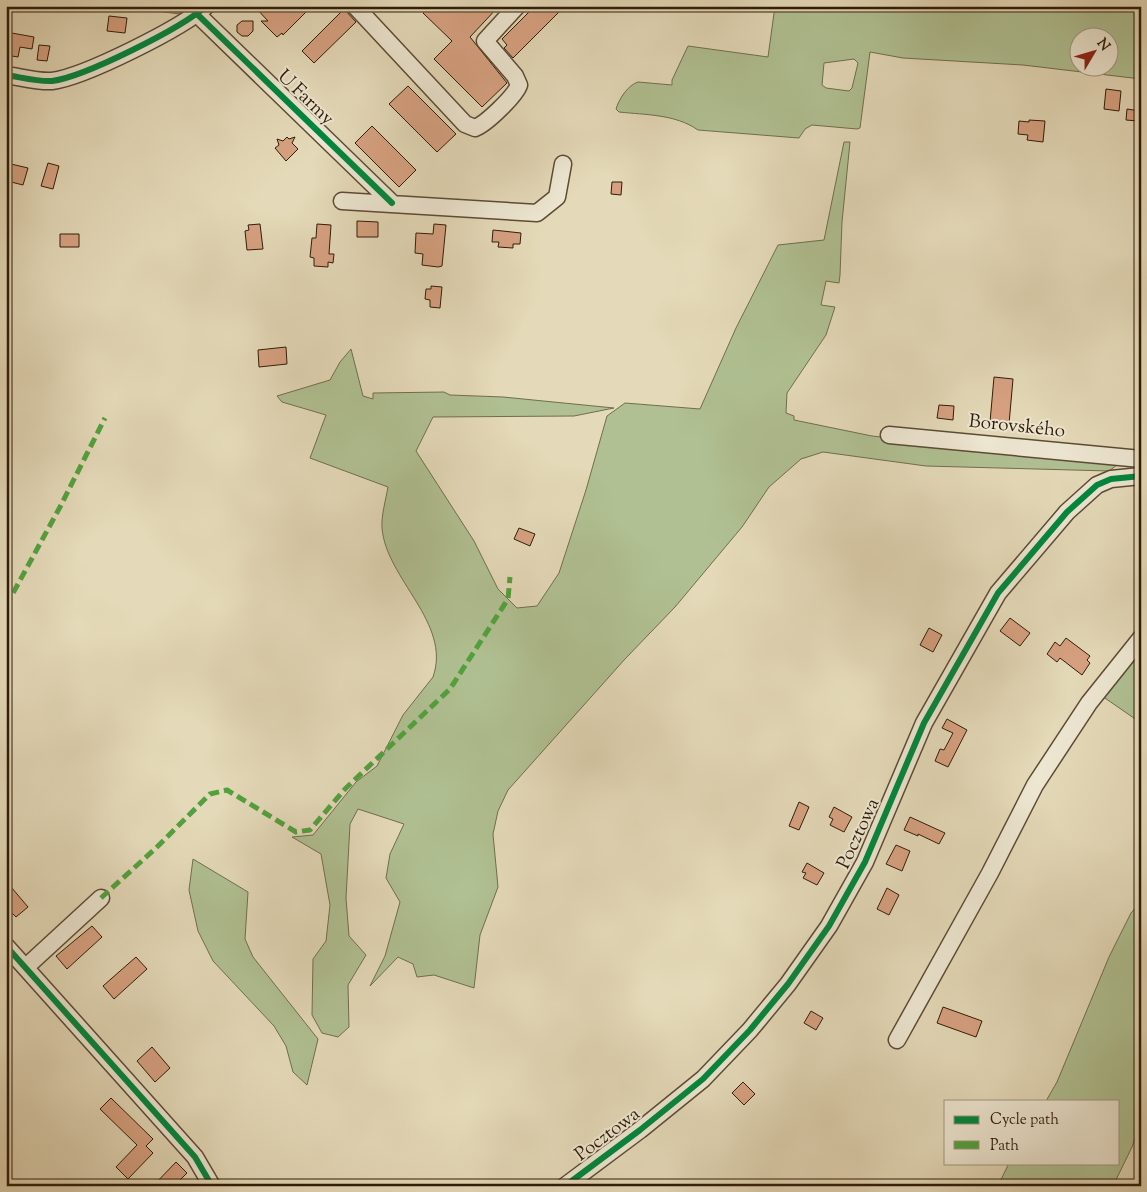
<svg xmlns="http://www.w3.org/2000/svg" width="1147" height="1192" font-family="'Sorts Mill Goudy',serif">
  <style>
    .green { fill: #b0c092; stroke: #706e4e; fill-rule: evenodd }
    .building { fill: #d7a181; stroke: #2f1c09 }
    .lines { fill: none; stroke-linecap: round; stroke-linejoin: round }
    .minor-casing { stroke: #5c4b35; stroke-width: 19 }
    .minor { stroke: #ede6d1; stroke-width: 16 }
    .quiet { stroke: #52a13e; stroke-width: 5; stroke-dasharray: 10 5; stroke-linecap: butt }
    .cycleway-casing { stroke: #ede6d1; stroke-width: 9 }
    .cycleway { stroke: #00873e; stroke-width: 6 }
    .labels { text-anchor: middle; dominant-baseline: central; stroke-width: 4; stroke-linejoin: round; paint-order: stroke }
    .street-label { font-size: 19px; fill: #2f1c09; stroke: #ede6d1 }
  </style>
  <rect width="100%" height="100%" fill="#e4d9b8"/>
  <filter id="stains"><feTurbulence type="fractalNoise" baseFrequency=".004" numOctaves="4"/><feColorMatrix values="0 0 0 0 .2 0 0 0 0 .09 0 0 0 0 .02 0 0 0 .5 -.17"/></filter>
  <radialGradient id="worn" r=".72"><stop offset=".6" stop-color="#630" stop-opacity="0"/><stop offset="1" stop-color="#630" stop-opacity=".3"/></radialGradient>
  <path class="green" d="M116,6H184L180,14Z
    M775,6H1141V79L1023,65L903,58L870,52L860,128L857,129L812,125L805,129L799,138L698,130C675,114 646,115 619,112L616,109C619,99 628,85 638,82L672,85V80L688,46L768,57ZM1080,38H1110V68H1080ZM854,59L858,63L852,88L849,91L826,88L822,85L824,63Z
    M844,142H850L842,222L840,275L839,283L826,281L821,305L835,307L826,335L787,393L786,413L794,416V420L872,436L1121,462L1109,471L926,466L823,452L801,459L769,487L742,527L675,607L625,659L508,790L498,811L493,834L498,887L480,935L474,988L434,975L417,977L413,964L398,957L370,986L385,956L400,902L386,878L390,854L404,824L358,809L350,824L346,898L349,936L366,955L348,985L349,1027L338,1037L322,1033L312,1015L313,959L326,941L330,905L321,854L292,837L313,835L356,782L377,766L403,715L433,677C452,623 386,579 382,528C381,516 386,499 388,487L310,458L326,415L282,402L277,396L330,380L340,362L351,349L363,396L373,399V393L444,392L450,395L503,397L614,408L574,416L433,417L416,451L474,541L498,589L517,608L537,606L559,573L586,490L607,416L625,403L700,409L736,328L778,245L824,240Z
    M1136,653L1141,656V723L1102,696Z
    M193,859L248,892L245,939L253,957L318,1039L307,1085L293,1072L286,1046L274,1026L213,961L198,931L189,890Z
    M1141,902V1122L1132,1147L1113,1186H998L1009,1163H1118V1101H1046L1057,1082L1109,957L1131,913Z"/>
  <path class="building" d="M254,6H312L283,35L282,33L277,37L261,21H268Z
    M430,6H499L470,37L507,83L482,107L434,59L452,41L423,13Z
    M535,6H565L513,58L504,48L507,45L502,39Z
    M344,9L356,22L314,63L302,51Z
    M109,16L127,18L125,33L107,31Z
    M242,21H253V31L248,36H242L237,32V25Z
    M6,32L34,37L32,49L20,47L18,57L6,55Z
    M39,45L50,46L47,61L37,60Z
    M408,86L456,134L437,152L389,104Z
    M1106,89L1121,91L1119,111L1104,109Z
    M1127,109L1140,111L1138,121L1126,120Z
    M1029,120L1045,121L1043,142L1027,140L1028,135L1018,134L1019,121L1029,122Z
    M372,126L416,170L399,187L355,143Z
    M287,137L289,139L295,137L292,143L298,149L286,161L275,148L279,145L277,139L283,141Z
    M48,163L59,166L53,189L41,186Z
    M11,164L28,168L23,185L7,181Z
    M612,182H622L621,195L611,194Z
    M357,221L378,222V237H357Z
    M260,224L263,249L247,250L245,231L249,230L248,225Z
    M317,224L331,225L329,254H334L333,263L328,262V267L314,266V258L310,257L312,238H316Z
    M434,224L446,225L442,266L438,267L422,265L423,254L415,253L416,233L433,234Z
    M493,230L521,233L520,244H513V248L498,247L499,242H492Z
    M60,234H79V247H60Z
    M431,286L442,287L440,308L430,307V300L425,299L426,289H431Z
    M286,347L287,364L259,367L258,350Z
    M994,377L1013,379L1009,424L990,422Z
    M939,405L954,406L953,420L937,418Z
    M519,528L535,534L530,546L514,539Z
    M1010,618L1030,633L1020,646L1000,631Z
    M929,628L942,635L933,652L920,645Z
    M1066,638L1090,656L1087,660L1090,663L1082,675L1060,658L1057,662L1047,654L1055,642L1060,646Z
    M947,719L967,730L948,767L935,761L940,749L944,750L953,733L942,728Z
    M799,802L809,807L799,830L789,826Z
    M834,807L852,817L844,832L830,825L833,819L829,817Z
    M910,817L945,833L939,844L918,834V836L904,830Z
    M896,845L910,851L902,871L886,864Z
    M807,863L824,873L817,885L803,878L806,873L802,872Z
    M6,881L28,907L16,917L6,907Z
    M887,888L899,895L889,915L877,909Z
    M92,926L102,937L67,969L56,956Z
    M136,957L147,969L114,999L103,986Z
    M943,1007L982,1021L976,1037L937,1023Z
    M811,1011L823,1018L816,1030L804,1023Z
    M152,1047L170,1068L155,1082L137,1061Z
    M743,1082L755,1094L744,1105L732,1093Z
    M111,1098L153,1139L146,1146L153,1153L128,1179L116,1167L137,1145L100,1109Z
    M176,1162L187,1173L174,1186H153Z"/>
  <g class="lines">
    <defs>
      <path id="minor" d="M355,6L465,124L475,128C486,124 515,96 519,85L515,76L485,41L517,6
        M197,14L392,203
        M6,75C20,77 38,82 52,81C84,77 182,28 206,6
        M342,201L537,213L557,197L563,164
        M889,435L1141,459
        M6,946L195,1157L212,1186
        M26,967L101,898
        M897,1040L990,873L1035,785L1089,703L1141,638
        M565,1186L640,1130L703,1079L750,1030L788,984L829,926L865,862L924,723L998,593L1067,512L1097,485L1111,479L1141,476"/>
    </defs>
    <use href="#minor" class="minor-casing"/>
    <use href="#minor" class="minor"/>
    <path class="quiet" d="M6,606L60,507L105,418
      M101,898L156,848L210,794L227,790L296,832L310,830L345,789L450,689L508,599L510,577"/>
    <defs>
      <path id="cycleway" d="M197,14L392,203
        M6,75C20,77 38,82 52,81C84,77 182,28 206,6
        M6,946L195,1157L212,1186
        M565,1186L640,1130L703,1079L750,1030L788,984L829,926L865,862L924,723L998,593L1067,512L1097,485L1111,479L1141,476"/>
    </defs>
    <use href="#cycleway" class="cycleway-casing"/>
    <use href="#cycleway" class="cycleway"/>
  </g>
  <g class="labels">
    <g class="street-label">
      <text transform="translate(305 98) rotate(44)">U Farmy</text>
      <text transform="translate(1017 427) rotate(6)">Borovského</text>
      <text transform="translate(859 834) rotate(-65)">Pocztowa</text>
      <text transform="translate(608 1135) rotate(-37)">Pocztowa</text>
    </g>
  </g>
  <rect width="1147" height="1192" fill="none" stroke="#e4d9b8" stroke-width="25"/>
  <rect x="8" y="8" width="1132" height="1177" fill="none" stroke="#2f1c09" stroke-width="2.5"/>
  <rect x="12" y="12" width="1122" height="1167" fill="none" stroke="#2f1c09"/>
  <rect x="944" y="1100" width="175" height="65" fill="#ede6d1" stroke="#a19581"/>
  <rect x="954" y="1116" width="25" height="8" fill="#00873e" stroke="#a19581"/>
  <text x="990" y="1124" font-size="15" fill="#2f1c09">Cycle path</text>
  <rect x="954" y="1141" width="25" height="8" fill="#52a13e" stroke="#a19581"/>
  <text x="990" y="1150" font-size="15" fill="#2f1c09">Path</text>
  <g transform="translate(1094 52) rotate(52)"><circle r="24" fill="#ede6d1" stroke="#a19581"/>
  <path d="M0-4L9 19L0 12L-9 19Z" fill="#8f2418"/>
  <text y="-8" font-size="14" font-weight="bold" text-anchor="middle" fill="#2f1c09">N</text>
  </g>
  <rect width="100%" height="100%" filter="url(#stains)"/>
  <rect width="100%" height="100%" fill="url(#worn)"/>
</svg>
